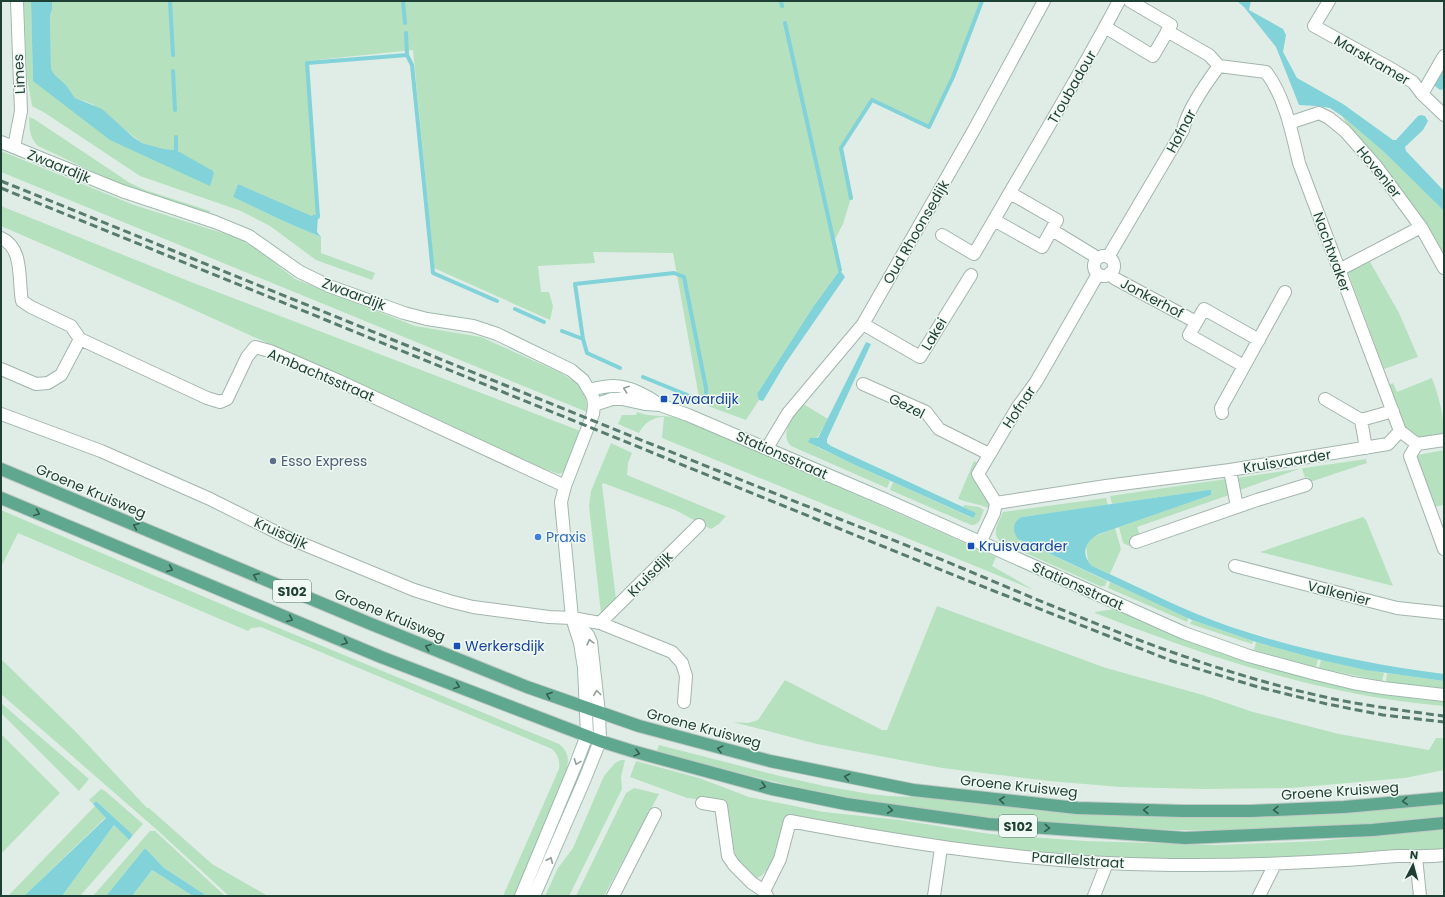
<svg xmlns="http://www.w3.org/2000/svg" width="1445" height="897" font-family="Poppins,sans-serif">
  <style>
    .green { fill: #b6e1be }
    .water { fill: #81d2d9 }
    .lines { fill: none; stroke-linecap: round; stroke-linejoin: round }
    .stream { stroke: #81d2d9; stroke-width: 4 }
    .street-casing { stroke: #a2b5ad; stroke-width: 14 }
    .secondary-casing { stroke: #9dbaad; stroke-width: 14 }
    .primary-casing { stroke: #c0c9c6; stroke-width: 14 }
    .street { stroke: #fff; stroke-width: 12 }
    .secondary { stroke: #fff; stroke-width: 12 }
    .primary { stroke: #5fa78f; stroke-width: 12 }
    .rail { stroke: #587b6f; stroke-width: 3; stroke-dasharray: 8 4; stroke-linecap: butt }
    .oneway { stroke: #8e9f99 }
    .oneway2 { stroke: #325e4f }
    .transit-dot { fill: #1a4fb4; stroke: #f0f9f4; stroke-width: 1.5 }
    .service-dot { fill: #5c6f8a; stroke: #f0f9f4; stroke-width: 1.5 }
    .shop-dot { fill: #3f7fe0; stroke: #f0f9f4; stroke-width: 1.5 }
    .labels { text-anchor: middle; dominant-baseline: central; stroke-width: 3; stroke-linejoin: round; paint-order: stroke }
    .shield { fill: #f0f9f4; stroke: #5d776d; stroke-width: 1 }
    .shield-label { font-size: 13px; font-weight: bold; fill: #1e3f33 }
    .street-label { font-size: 14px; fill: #1e3f33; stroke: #f0f9f4 }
    .transit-label { font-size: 14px; fill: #164399; stroke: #f0f9f4; text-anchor: start }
    .service-label { font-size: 14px; fill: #4e5e75; stroke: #f0f9f4; text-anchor: start }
    .shop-label { font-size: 14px; fill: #366cbe; stroke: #f0f9f4; text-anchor: start }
  </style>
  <rect width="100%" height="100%" fill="#e0ede6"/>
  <path class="green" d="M24,1H31L33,81L210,185L214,174L176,150L164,149L142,143L92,104L75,98L66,85L54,74L51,69L50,16L52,9V1H982L953,77L929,127L872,100L841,147L851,198L843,224L834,241L840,270L813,307L757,394L759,400L746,420L700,403L673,253L593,252L595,263L538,266L541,292H549L553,306L550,320L434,268L413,50L307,61L318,216L315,214L312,216L238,184L233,197L281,220L321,237V253L375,273L372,280L316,260L270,226L241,211L140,176L45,113L32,106L27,78Z
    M1342,116L1384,152L1444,211V258L1351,131Z
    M29,117L34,119L130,183L145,190L210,211L209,215L119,184L38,146C29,136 30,131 29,117Z
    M1,151L134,205L238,238L261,252L295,279L415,326L481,337L561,373L579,385L586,396L587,412L1,172Z
    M1,206L191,282L583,432L567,471L559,474L545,469L179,303L1,226Z
    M1369,260L1399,313L1418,357L1384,369L1348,272Z
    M1432,378C1439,397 1444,415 1444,435L1416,439L1404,430L1389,385L1393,383L1397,392Z
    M800,402L828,419L817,438V447L890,481L887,488L791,446C779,435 793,413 800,402Z
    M637,412L647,415L675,417L722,435L996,557L992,566L1034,590L662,438L664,417C653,417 644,423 639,433L618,424L622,415H636Z
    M611,443L632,453L628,463L627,475L726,516L719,524L711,529L675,510L603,483L602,485L616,599L601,613L589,506L591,491Z
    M1444,450V505L1433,507L1416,466L1418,455Z
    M1366,459L1367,463L1310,482L1308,477L1305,478L1302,468L1237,491L1236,478Z
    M974,461L978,463C965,487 990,488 989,508C979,504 968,503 958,499Z
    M1226,479L1229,495L1137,527L1140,536L1133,544L1129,546L1123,543L1119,527L1211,495L1208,490L1112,504L1110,496Z
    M893,482L972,518L975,513L963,507L964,505L979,507L984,510C981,516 980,526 971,525L890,490Z
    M1106,498L1108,505L1022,517L1018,539L1107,581L1105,586H1102V587L1001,542C990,534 999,522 1003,512Z
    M1,510L235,610L559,744C573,755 567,766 564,781L516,896H503L559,769C560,760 558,755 552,749L261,627L251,628L248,631L18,533L1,567Z
    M1363,517L1366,520L1393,586L1260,552Z
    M1115,528L1121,549L1110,574L1092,566L1088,561L1086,546L1091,538Z
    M1110,582L1189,617L1187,622L1108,588Z
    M937,606L1106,668L1203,695L1253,712L1339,734L1429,750L1436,738H1444V770L1405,778L1291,788L1202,789L1120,787L1049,781L942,768L817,744L733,722L748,723L758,720L785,680L882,730H887Z
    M1115,609C1142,620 1168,633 1196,644C1275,674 1360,693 1444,702V706C1323,696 1208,657 1095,613V612Z
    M1192,620L1253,641L1252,644L1190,624Z
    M1256,642L1318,659L1316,667L1254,650Z
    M1,659L75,731L147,808H149L212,864L268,896H229L156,829L1,694Z
    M1321,660L1384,673L1382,681L1319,668Z
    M1387,673L1444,681V690L1386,682Z
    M1,703L89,779L79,791L1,713Z
    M1,734L60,793L1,854Z
    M659,745L776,775L824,786L870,794L888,796L940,798L1118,815L1206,817H1256L1444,803V816C1285,837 1121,834 962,814C915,808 869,802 824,793C767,781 712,766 657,751Z
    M621,760H625L621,777L622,789L569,896H545L558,868L573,848L604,776L615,763Z
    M636,761L699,778L749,797L824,812L900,820L990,834L1085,841L1217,845L1318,841L1444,829V849L1307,857L1142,861L1012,852L911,838L787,816C780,834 777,869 757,878C729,867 730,827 727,802L687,798L630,777Z
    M634,788L659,794L604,896H576L626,793Z
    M101,789L105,791L143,824L133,835L96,801L93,804L89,800Z
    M95,806L106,817L24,896H8Z
    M114,825L129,840L80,896H62Z
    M150,831H155L225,896H207L164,868L145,848L106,896H93Z
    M152,870L193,896H132Z"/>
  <path class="water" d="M31,1H52V9L50,16L51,69L54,74L66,85L75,98L102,109L133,137L142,143L164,149L176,150L213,171L214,174L210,186L110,140L33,81Z
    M1237,1H1251L1249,10L1283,29L1286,35L1283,52L1297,78L1343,104L1393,140H1396L1418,116L1421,115L1425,116L1428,121L1423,130L1405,147L1406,151L1444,191V211L1384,152L1342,116L1330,108L1317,106L1299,105L1276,47L1244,7Z
    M1444,69V89L1440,90L1435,86V84Z
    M238,184L312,216L314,214L318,216L317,232L321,237L281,220L233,197Z
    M840,270L845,277L785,364L763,401L759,400L757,394L813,307Z
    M866,342L871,344L827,439V443L831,446L976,513L973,518L853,464L808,442L810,438H818Z
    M1208,490H1211V495L1099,534C1085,541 1080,554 1092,566C1137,586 1184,611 1231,627C1300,650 1372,665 1444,674V681L1366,670L1321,660L1256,642L1192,620L1018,539C1012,531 1012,522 1022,517Z
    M96,801L133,835L129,840L114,825L62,896H24L106,818L93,804Z
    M145,848L164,868L207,896H193L152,870L132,896H106Z"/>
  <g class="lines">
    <path class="stream" d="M170,1L173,55
      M403,1L405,23
      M781,1L782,6
      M785,23L840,270
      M407,55L412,65L433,273L497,301
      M173,71L175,110
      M176,137V150
      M851,198L841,148L872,100L929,127L953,77L982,1
      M318,217L307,63L407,55L406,33
      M515,309L544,322
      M562,331L583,339L587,353L620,368
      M583,339L575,284L674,273L684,277L706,388V396L697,399L643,377"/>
    <defs>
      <path id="street" d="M1329,1L1314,26L1388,67L1413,82L1422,94L1444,115
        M1105,27L1153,56L1171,25L1130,1
        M1167,31L1209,55L1219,66
        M1422,94L1444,56
        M1289,123L1319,113L1329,118L1345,131L1376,166L1421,227L1444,268
        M14,147L21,111L17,1
        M1010,193L1057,220L1042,247L994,220C1036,147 1080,75 1119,1
        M1052,230L1093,255L1096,259
        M942,235L974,254L994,220
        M1,238C24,248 18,280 22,301L31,307L71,326L80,339L207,398L220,402L227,399L247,357L255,347L270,351L339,381L565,486
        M1094 266a10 10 0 1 1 20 0a10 10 0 1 1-20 0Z
        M1108,257L1183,130C1187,111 1207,82 1219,66L1266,72C1285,97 1292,133 1299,163L1400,431
        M1339,270L1421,227
        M1110,273L1114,278L1196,322
        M863,324L920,357L971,275
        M1244,366L1189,335L1204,309L1259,340
        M1,369L36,384L48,383L61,375L80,339
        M863,384L926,412L939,429L989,454
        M1325,399L1361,420
        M1222,413L1221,408L1285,292
        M1,414L101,451L210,499L286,537L414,590L449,601L473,607L549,617L572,618L600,623L672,652L682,663L686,676L684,702
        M1417,444L1444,440
        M767,448L788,413L863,324L975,128L1044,1
        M1366,448L1361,420L1393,411
        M1230,470L1237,507
        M996,503L1106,486L1230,470L1388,444L1400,431L1417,444L1410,456L1444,549
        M1136,542L1257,500L1306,485
        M980,543L994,513L996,503L978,474L1017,408L1036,382L1098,274
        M1235,566L1397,608L1444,613
        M600,623L699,525
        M702,803L721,806L728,856L734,865L752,883L764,891L767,896
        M1416,857L1420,896
        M764,891L780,859L790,821C895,841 1001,858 1108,863C1187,867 1266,865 1345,860C1363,859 1380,857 1398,856C1413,856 1429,857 1444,855
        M613,896L655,814
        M934,896L941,848
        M1094,896L1107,863
        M1259,896L1275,864"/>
      <path id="secondary" d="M1,142L122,191L215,222L249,236L300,272L329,286L404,313L427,319L473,326L497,334L571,370L583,380L593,397L594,405L593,414L565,486L561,502L572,618L580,643L584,668L587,735L576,764L521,896
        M589,390C597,388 606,386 614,386C629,386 648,396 660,405
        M594,405L612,399H622L645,404L660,405L688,415L884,499L1184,633L1249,656L1316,674L1353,683L1383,688L1444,695
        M534,896L584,781L600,741L599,713L591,642L588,635L574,620"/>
      <path id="primary" d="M1,469L371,624L527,687L639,726L770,761L913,790L1077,808L1183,811H1251L1344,807L1444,798
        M1,498L381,657L600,741L632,751L772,789L846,804L988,824L1185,838L1372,830L1444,823"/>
    </defs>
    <use href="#street" class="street-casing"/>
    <use href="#secondary" class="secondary-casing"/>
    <use href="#primary" class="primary-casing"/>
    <use href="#street" class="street"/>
    <use href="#secondary" class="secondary"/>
    <use href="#primary" class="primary"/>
    <path class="rail" d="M1,181C281,294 561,409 842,520C883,536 924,552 964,569C1083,619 1202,670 1329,698C1367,706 1406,711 1444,716
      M1,188L956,576L1172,661L1258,687L1327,704L1383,715L1444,722"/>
  </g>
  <defs><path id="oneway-chevron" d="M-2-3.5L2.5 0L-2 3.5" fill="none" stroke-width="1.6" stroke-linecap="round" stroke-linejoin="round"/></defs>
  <g class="oneway">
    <use href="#oneway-chevron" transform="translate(626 389) rotate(-161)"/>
    <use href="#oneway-chevron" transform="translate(590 642) rotate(-105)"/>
    <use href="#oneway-chevron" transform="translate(597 693) rotate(-97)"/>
    <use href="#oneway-chevron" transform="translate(577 762) rotate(111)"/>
    <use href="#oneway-chevron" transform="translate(550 860) rotate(-67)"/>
  </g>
  <g class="oneway2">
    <use href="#oneway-chevron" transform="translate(37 513) rotate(23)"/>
    <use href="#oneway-chevron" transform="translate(136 526) rotate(-157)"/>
    <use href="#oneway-chevron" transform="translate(170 569) rotate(23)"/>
    <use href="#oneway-chevron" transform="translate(256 576) rotate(-157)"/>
    <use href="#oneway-chevron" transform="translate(290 619) rotate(23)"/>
    <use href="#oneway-chevron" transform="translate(345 642) rotate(23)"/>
    <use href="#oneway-chevron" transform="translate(428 647) rotate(-159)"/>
    <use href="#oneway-chevron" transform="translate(457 686) rotate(21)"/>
    <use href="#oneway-chevron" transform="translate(549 695) rotate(-160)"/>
    <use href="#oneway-chevron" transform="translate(720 749) rotate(-166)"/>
    <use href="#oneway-chevron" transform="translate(637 753) rotate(15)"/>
    <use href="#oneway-chevron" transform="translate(847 777) rotate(-169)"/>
    <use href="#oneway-chevron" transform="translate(763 786) rotate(15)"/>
    <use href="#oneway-chevron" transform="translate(1002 800) rotate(-174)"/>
    <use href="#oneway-chevron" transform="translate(1405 801) rotate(175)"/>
    <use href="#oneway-chevron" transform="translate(890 810) rotate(8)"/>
    <use href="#oneway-chevron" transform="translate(1146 810) rotate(-178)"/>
    <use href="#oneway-chevron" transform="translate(1276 810) rotate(178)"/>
    <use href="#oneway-chevron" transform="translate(1047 828) rotate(4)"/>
  </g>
  <g class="transit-dot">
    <rect x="660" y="395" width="8" height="8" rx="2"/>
    <rect x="967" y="542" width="8" height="8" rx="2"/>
    <rect x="453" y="642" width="8" height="8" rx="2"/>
  </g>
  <circle class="service-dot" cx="273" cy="461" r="4"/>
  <circle class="shop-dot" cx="538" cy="537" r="4"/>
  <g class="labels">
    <g class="shield">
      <rect x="273" y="580" width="38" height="22" rx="3"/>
      <rect x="999" y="815" width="38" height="22" rx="3"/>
    </g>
    <g class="shield-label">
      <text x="292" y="591">S102</text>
      <text x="1018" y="826">S102</text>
    </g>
    <g class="street-label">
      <text transform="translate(1372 60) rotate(30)">Marskramer</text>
      <text transform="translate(19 74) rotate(-93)">Limes</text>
      <text transform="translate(1072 87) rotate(-60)">Troubadour</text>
      <text transform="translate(1181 131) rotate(-62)">Hofnar</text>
      <text transform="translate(59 166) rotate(22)">Zwaardijk</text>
      <text transform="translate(1379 172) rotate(51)">Hovenier</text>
      <text transform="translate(916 232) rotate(-60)">Oud Rhoonsedijk</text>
      <text transform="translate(1332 252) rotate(70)">Nachtwaker</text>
      <text transform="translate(354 294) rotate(21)">Zwaardijk</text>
      <text transform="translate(1152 298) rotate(28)">Jonkerhof</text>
      <text transform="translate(934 334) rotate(-59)">Lakei</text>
      <text transform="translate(321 375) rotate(23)">Ambachtsstraat</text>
      <text transform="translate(907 406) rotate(27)">Gezel</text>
      <text transform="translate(1019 407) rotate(-56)">Hofnar</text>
      <text transform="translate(782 455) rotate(24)">Stationsstraat</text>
      <text transform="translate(1287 461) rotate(-9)">Kruisvaarder</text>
      <text transform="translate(91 491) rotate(23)">Groene Kruisweg</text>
      <text transform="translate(281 533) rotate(24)">Kruisdijk</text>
      <text transform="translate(650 574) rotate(-45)">Kruisdijk</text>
      <text transform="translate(1078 586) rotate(24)">Stationsstraat</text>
      <text transform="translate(1339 593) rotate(14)">Valkenier</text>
      <text transform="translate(390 615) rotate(22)">Groene Kruisweg</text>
      <text transform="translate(704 728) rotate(15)">Groene Kruisweg</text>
      <text transform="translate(1019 786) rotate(6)">Groene Kruisweg</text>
      <text transform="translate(1340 791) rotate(-4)">Groene Kruisweg</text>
      <text transform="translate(1078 860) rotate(4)">Parallelstraat</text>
    </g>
    <g class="transit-label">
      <text x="672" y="399">Zwaardijk</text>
      <text x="979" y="546">Kruisvaarder</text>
      <text x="465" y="646">Werkersdijk</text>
    </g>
    <g class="service-label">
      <text x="281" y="461">Esso Express</text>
    </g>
    <g class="shop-label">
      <text x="546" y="537">Praxis</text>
    </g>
  </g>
  <rect width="1445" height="897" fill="none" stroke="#1e3f33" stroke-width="4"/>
  <g transform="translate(1413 865) rotate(6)" stroke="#f0f9f4" stroke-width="3" paint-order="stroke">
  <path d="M0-3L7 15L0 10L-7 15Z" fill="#1e3f33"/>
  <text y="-6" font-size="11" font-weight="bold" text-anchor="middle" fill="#1e3f33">N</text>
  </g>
</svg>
